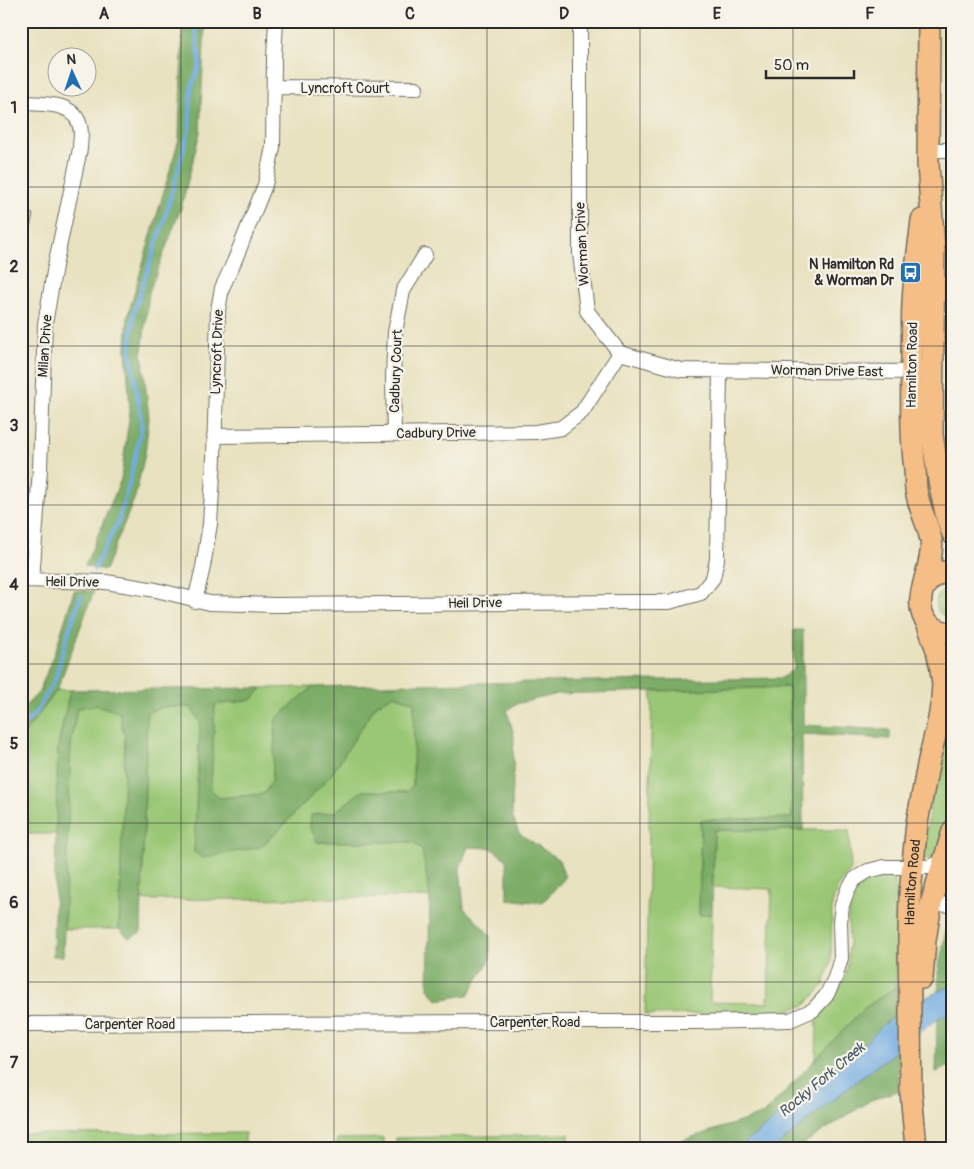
<svg xmlns="http://www.w3.org/2000/svg" width="974" height="1169" font-family="Pangolin,sans-serif">
  <style>
    .green { fill: #9ac774; stroke: #627950 }
    .forest { fill: #7bac66; stroke: #536c48 }
    .water { fill: #72ace2; stroke: #4e6c86 }
    .lines { fill: none; stroke-linecap: round; stroke-linejoin: round }
    .stream { stroke: #72ace2; stroke-width: 4 }
    .building { fill: #f5a794 }
    .street-casing { stroke: #6d6b5f; stroke-width: 16 }
    .primary-casing { stroke: #6d6b5f; stroke-width: 24 }
    .street { stroke: #fff; stroke-width: 14 }
    .primary { stroke: #f6be87; stroke-width: 21 }
    .grid { fill: none; stroke: #2b2b2b; stroke-width: 1; stroke-opacity: 0.55 }
    .labels { text-anchor: middle; dominant-baseline: central; stroke-width: 4.5; stroke-linejoin: round; paint-order: stroke }
    .street-label { font-size: 14px; fill: #2b2b2b; stroke: #f7f3e8 }
    .poi-label { font-size: 14px; font-weight: bold; fill: #2b2b2b; stroke: #f7f3e8; text-anchor: end }
    .water-label { font-size: 15px; font-style: italic; fill: #44586b; stroke: #f7f3e8 }
    .neatline { fill: none; stroke: #2b2b2b; stroke-width: 2 }
    .grid-label { font-size: 16px; text-anchor: middle; font-weight: bold; fill: #2b2b2b }
  </style>
  <rect width="100%" height="100%" fill="#f7f3e8"/>
  <filter id="ink" filterUnits="userSpaceOnUse"><feTurbulence type="fractalNoise" baseFrequency=".02" numOctaves="2"/><feDisplacementMap in="SourceGraphic" scale="10" xChannelSelector="R" yChannelSelector="G"/><feConvolveMatrix kernelMatrix="1 2 1 2 8 2 1 2 1" color-interpolation-filters="sRGB"/></filter>
  <filter id="wash" filterUnits="userSpaceOnUse"><feTurbulence type="fractalNoise" baseFrequency=".0096" numOctaves="4" result="noise"/><feDisplacementMap in="SourceGraphic" scale="20" xChannelSelector="R" yChannelSelector="G"/><feGaussianBlur stdDeviation="1.12" result="paint"/><feColorMatrix in="noise" values="0 0 0 0 0 0 0 0 0 0 0 0 0 0 0 0 0 1.4 0 .05"/><feComposite in="paint" operator="in"/></filter>
  <g filter="url(#wash)">
    <rect width="100%" height="100%" fill="#e8e2c0"/>
    <path class="green" d="M949,588H953V618C932,617 930,593 949,588Z
      M313,687L276,719L272,781L264,794L219,798L211,789L215,705L252,700L262,688Z
      M789,687L792,818L701,820L699,915L712,914L710,1002L768,1003L772,889L713,887L714,830H849L851,870L839,884L832,904L831,962L824,985L805,1005L779,1013L645,1015L652,691Z
      M57,690H70L58,746L56,834H21V738Z
      M394,695L414,702L413,785L407,792L362,791L335,812L311,815L317,842H413L423,850L430,897L142,900L147,712L164,707H192L200,723L194,852L331,775L376,705Z
      M953,696V818L941,849L933,858L923,859L929,812Z
      M96,705L119,712L125,739L119,929H64L71,745L77,708Z
      M888,874L895,877L896,987L863,1009L816,1059L817,1015L836,995L847,970L849,944L848,917L851,897L862,880L875,875Z
      M245,1133V1148H21V1134Z
      M569,1134V1148H396V1138Z
      M383,1138V1148H336L337,1139Z"/>
    <path class="forest" d="M183,21H205L200,132L181,208L149,292L142,352L149,418L145,454L135,497L105,570L85,566L121,479L130,411L126,348L128,315L179,139Z
      M74,591H94L57,690L21,738V710L39,692L57,646Z
      M794,630H803V725L890,730V739L802,734L803,830H714L712,914L699,915L701,820L792,818L789,687L558,694L515,704L507,711L514,735L512,816L519,833L559,860L565,878L542,903L507,899V860L491,848L468,847L460,868L464,908L490,935V960L468,995L437,1000L428,988L430,897L422,850L413,842H317L310,827L311,815L335,812L362,791L407,792L413,785L414,702L394,695L376,705L331,775L280,829L261,847L202,858L194,852L200,723L191,707H164L147,712L141,932L129,938L119,929L125,739L119,712L96,705L77,708L71,745L63,956H53L58,746L70,690L262,688L252,700L215,705L211,789L220,798L264,794L272,781L276,719L313,687L415,684L782,678L794,669Z
      M953,924V986L939,991L938,972L947,926Z
      M896,987L899,1012L883,1025L848,1060L739,1148H659L764,1114L863,1009Z
      M953,1010V1064L936,1072L937,1019Z
      M899,1049L898,1091L871,1100L797,1148H775L830,1102Z"/>
    <path class="water" d="M953,986V1010L937,1019L830,1102L775,1148H739L848,1060L883,1025L903,1009L939,991Z"/>
    <g class="lines">
      <path class="stream" d="M94,569L118,522L131,476L142,424L130,350L134,311L164,220L189,130L191,88L200,64L196,34V21
        M21,727L36,713L55,679L68,633L81,596"/>
    </g>
    <g id="blocks">
      <path class="building" d="M21,212L33,214L25,249H21Z"/>
    </g>
  </g>
  <g filter="url(#ink)">
    <use href="#blocks" fill-opacity="0" stroke="#6d6b5f" stroke-width="1"/>
    <g class="lines">
      <defs>
        <path id="street" d="M580,21V253L587,311L620,353L681,370L918,372
          M274,87L416,88
          M21,103C46,104 79,101 81,133C81,138 80,144 80,149L55,266L45,324L40,469L32,580
          M928,150H953
          M394,434L393,376L395,332L403,291L425,255
          M214,436L536,432L561,428L582,412L620,353
          M21,580L106,582L156,590L210,603L275,605L634,602H669L701,593L713,578L717,559L720,370
          M195,601L203,567L210,524L214,458L218,310L222,288L234,262L265,185L273,147L274,58L276,21
          M931,904L953,905
          M21,1024L506,1022H694L790,1020L813,1010L826,996L835,978L841,958L840,922L842,905L848,889L855,879L868,871L884,867H928L943,862"/>
        <g id="primary">
          <path d="M929,21L928,163L934,250L932,434L939,481L947,518L953,534"/>
          <path d="M922,220C919,248 914,276 913,303C912,319 913,334 912,349C912,390 910,430 915,470C916,477 915,483 916,489C918,507 928,523 931,540C936,566 907,603 929,624C936,630 943,633 953,633"/>
          <path d="M922,591C928,579 938,571 953,571"/>
          <path d="M922,978L925,940L931,904L953,831"/>
          <path id="s1" d="M916,1148L911,1092L909,935L910,893L917,823L929,760L939,719L942,699L943,684L941,669L937,650L927,622"/>
        </g>
      </defs>
      <use href="#street" class="street-casing"/>
      <use href="#primary" class="primary-casing"/>
      <use href="#street" class="street"/>
      <use href="#primary" class="primary"/>
    </g>
  </g>
  <path class="grid" d="M181,21V1148M334,21V1148M487,21V1148M640,21V1148M793,21V1148M21,187H953M21,346H953M21,505H953M21,664H953M21,823H953M21,982H953"/>
  <defs>
    <symbol id="bus-square" viewBox="-11 -11 22 22"><rect x="-9" y="-9" width="18" height="18" rx="4" fill="#1f6fb2" stroke="#f7f3e8"/><path d="M-5-6H5V4H4V6H2V4H-2V6H-4V4H-5ZM-3.5-4V0h7V-4ZM-3.5 1.2v1.5H-2V1.2ZM2 1.2v1.5H3.5V1.2Z" fill="#fff"/></symbol>
  </defs>
  <g fill-rule="evenodd">
    <use href="#bus-square" x="898" y="260" width="25" height="25"/>
  </g>
  <g class="labels">
    <g class="street-label">
      <text x="345" y="88">Lyncroft Court</text>
      <text transform="translate(582 244) rotate(-93)">Worman Drive</text>
      <text transform="translate(45 346) rotate(-86)">Milan Drive</text>
      <text transform="translate(217 352) rotate(-88)">Lyncroft Drive</text>
      <text transform="translate(912 365) rotate(-89)">Hamilton Road</text>
      <text transform="translate(396 371) rotate(-88)">Cadbury Court</text>
      <text transform="translate(827 371) rotate(1)">Worman Drive East</text>
      <text transform="translate(436 433) rotate(-1)">Cadbury Drive</text>
      <text transform="translate(72 582) rotate(1)">Heil Drive</text>
      <text transform="translate(475 603) rotate(-1)">Heil Drive</text>
      <text stroke="none"><textPath href="#s1" startOffset="266">Hamilton Road</textPath></text>
      <text x="535" y="1022">Carpenter Road</text>
      <text x="130" y="1024">Carpenter Road</text>
    </g>
    <g class="poi-label">
      <text x="894" y="264">N Hamilton Rd<tspan x="894" dy="16">&amp; Worman Dr</tspan></text>
    </g>
    <g class="water-label">
      <text transform="translate(822 1080) rotate(-40)">Rocky Fork Creek</text>
    </g>
  </g>
  <rect width="974" height="1169" fill="none" stroke="#f7f3e8" stroke-width="55"/>
  <g transform="translate(72 72) rotate(357)"><circle r="24" fill="#f7f3e8" stroke="#a5a39c"/>
  <path d="M0-4L9 19L0 12L-9 19Z" fill="#1f6fb2"/>
  <text y="-8" font-size="14" font-weight="bold" text-anchor="middle" fill="#2b2b2b">N</text>
  </g>
  <path d="M766 70v8h88v-8" fill="none" stroke="#2b2b2b" stroke-width="2.5"/>
  <text x="774" y="70" font-size="15" fill="#2b2b2b" stroke="#f7f3e8" stroke-width="4" paint-order="stroke">50 m</text>
  <rect x="28" y="28" width="918" height="1114" class="neatline"/>
  <g class="grid-label">
    <text x="104" y="19">A</text>
    <text x="257" y="19">B</text>
    <text x="410" y="19">C</text>
    <text x="564" y="19">D</text>
    <text x="717" y="19">E</text>
    <text x="870" y="19">F</text>
    <text x="14" y="113">1</text>
    <text x="14" y="272">2</text>
    <text x="14" y="431">3</text>
    <text x="14" y="590">4</text>
    <text x="14" y="749">5</text>
    <text x="14" y="908">6</text>
    <text x="14" y="1068">7</text>
  </g>
</svg>
